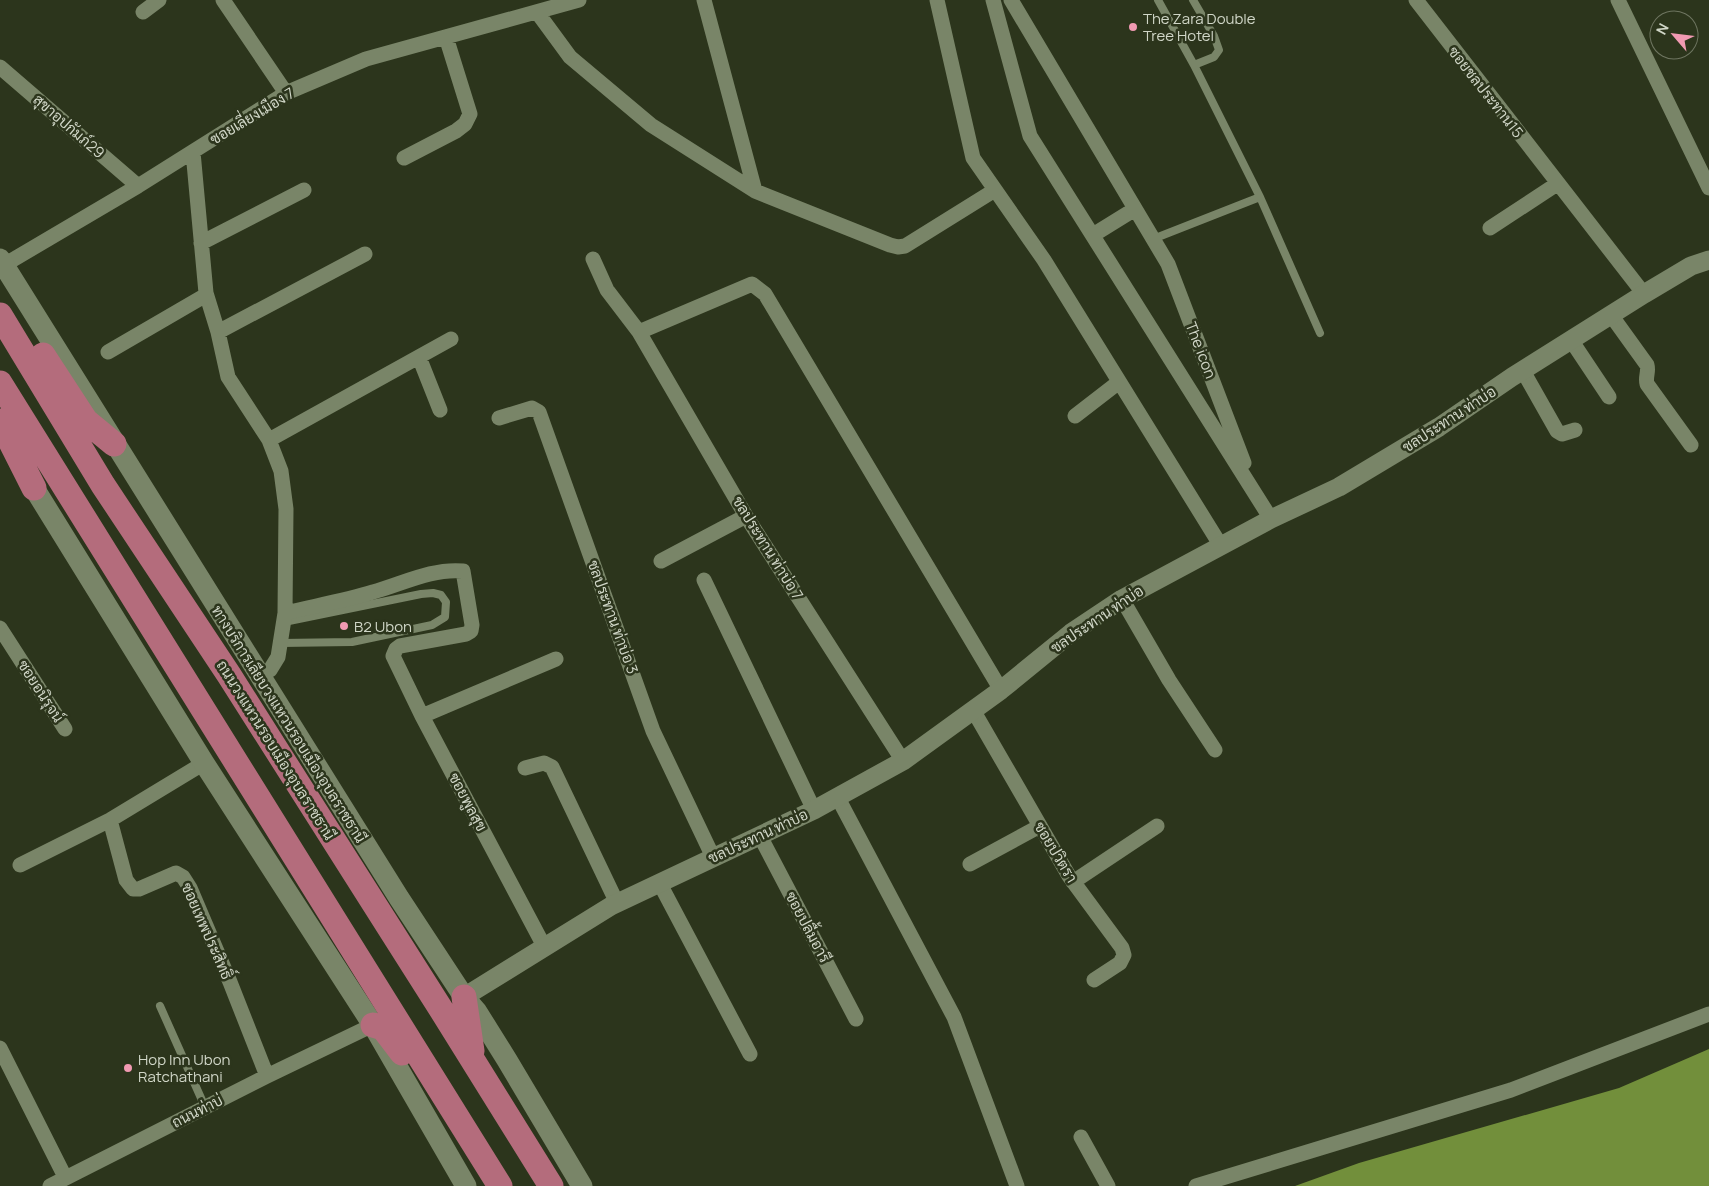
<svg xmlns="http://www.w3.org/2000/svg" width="1709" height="1186" font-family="Manrope,Sarabun,sans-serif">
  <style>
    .water { fill: #728f3b }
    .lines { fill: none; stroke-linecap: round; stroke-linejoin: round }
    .service { stroke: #798568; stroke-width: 8 }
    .minor { stroke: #798568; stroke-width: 15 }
    .tertiary { stroke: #798568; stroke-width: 19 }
    .secondary { stroke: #798568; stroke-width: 21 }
    .trunk { stroke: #b46c7c; stroke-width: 25 }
    .poi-dot { fill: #f19ab2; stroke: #2c351c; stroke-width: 2 }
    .labels { text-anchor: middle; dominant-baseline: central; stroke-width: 5; stroke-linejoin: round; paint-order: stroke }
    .poi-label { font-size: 15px; fill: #d0d6c7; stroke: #2c351c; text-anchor: start }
    .street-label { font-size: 15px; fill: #d0d6c7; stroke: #2c351c }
  </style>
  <rect width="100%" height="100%" fill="#2c351c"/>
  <path class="water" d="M1709,1049V1186H1295L1359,1163L1619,1088Z"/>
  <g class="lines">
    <path class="service" d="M1158,0L1194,65L1214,57L1219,50L1214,36L1193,0
      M1194,65L1260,197L1320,333
      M1153,239L1260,197
      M281,643L352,642L432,625L445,617L446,602L441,595L433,593L421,594L284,622
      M160,1006L205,1107"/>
    <path class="minor" d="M223,0L286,93
      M704,0L755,191
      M937,0L973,158L1044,260L1221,546
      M993,0L1030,136L1271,519
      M1011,0L1168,264L1244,463
      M1416,0L1644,294
      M1618,0L1709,188
      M143,12L159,0
      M537,12L570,57L651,125L755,191L890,245L898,247L905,246L995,190
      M0,67L138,186
      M193,152L206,293L218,332L228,377L269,440L281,471L286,509L285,613L278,657L270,670L259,676
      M404,158L456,131L465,124L470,114L446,37
      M1490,228L1557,184
      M1093,235L1135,209
      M201,243L304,190
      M593,259L607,290L639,332L746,516L903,761
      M4,265L138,186L286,93L366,59L579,0
      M1611,315L1647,365C1649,372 1645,377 1647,384L1691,445
      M218,332L365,254
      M639,332L752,284L765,294L1001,690
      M1571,340L1609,397
      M108,352L206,295
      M419,357L440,410
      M1523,371L1557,431L1562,434L1575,430
      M1075,416L1119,382
      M499,418L532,408L539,412L653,731L713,857
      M269,440L451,339
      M661,561L746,516
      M704,580L814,810
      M1122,599L1169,680L1215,750
      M285,613C314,606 344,601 373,592C402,584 432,568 463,571L472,625L471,631L466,634L400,646L396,649L393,656L422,716L545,948
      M0,628L65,729
      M973,710L1069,876L1122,948L1124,955L1120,963L1094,980
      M422,716L556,659
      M525,768L544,763L552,767L617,903
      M838,798L954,1017L1017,1186
      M110,820L126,880L133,889H139L176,873L183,877L190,888L230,982L267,1076
      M760,836L856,1019
      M970,864L1040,826
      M20,865L110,820L204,763
      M659,882L750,1054
      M1073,882L1157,826
      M0,1048L65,1177
      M1081,1137L1108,1186
      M50,1186L267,1076L373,1025
      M1196,1186L1511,1090L1709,1014"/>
    <path class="tertiary" d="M464,997L611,906L814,810L903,761L1001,690L1071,633L1122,599L1271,519L1339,487L1439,427L1512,377L1644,294L1691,266L1709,260"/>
    <path class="secondary" d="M0,259L399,898L464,997L477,1012L507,1060L582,1186
      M26,475L204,763L373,1025L466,1186"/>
    <path class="trunk" d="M0,315L103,485L229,675L444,1014L551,1186
      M43,355L86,421L114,444
      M0,383L500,1186
      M0,421L34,488
      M464,997L472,1051
      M373,1025L383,1028L402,1053"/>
  </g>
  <g class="poi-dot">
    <circle cx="1133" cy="27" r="5"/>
    <circle cx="344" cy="626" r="5"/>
    <circle cx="128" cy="1068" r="5"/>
  </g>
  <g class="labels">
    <g class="poi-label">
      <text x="1143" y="18">The Zara Double<tspan x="1143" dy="17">Tree Hotel</tspan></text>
      <text x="354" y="626">B2 Ubon</text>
      <text x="138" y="1059">Hop Inn Ubon<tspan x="138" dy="17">Ratchathani</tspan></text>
    </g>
    <g class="street-label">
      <text transform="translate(1486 92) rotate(52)">ซอยชลประทาน15</text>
      <text transform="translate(252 116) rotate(-31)">ซอยเลี่ยงเมือง 7</text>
      <text transform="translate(69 126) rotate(41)">สุขาอุปกัมภ์29</text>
      <text transform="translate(1201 350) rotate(69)">The icon</text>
      <text transform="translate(1449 419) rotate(-33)">ชลประทาน ท่าบ่อ</text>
      <text transform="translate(768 548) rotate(58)">ชลประทาน ท่าบ่อ 7</text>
      <text transform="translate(613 617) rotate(70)">ชลประทาน ท่าบ่อ 3</text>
      <text transform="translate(1097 619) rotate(-34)">ชลประทาน ท่าบ่อ</text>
      <text transform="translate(41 691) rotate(57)">ซอยอนิรุจน์</text>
      <text transform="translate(289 724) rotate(58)">ทางบริการเลียบวงแหวนรอบเมืองอุบลราชธานี</text>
      <text transform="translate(276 750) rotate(58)">ถนนวงแหวนรอบเมืองอุบลราชธานี</text>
      <text transform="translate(468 802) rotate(62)">ซอยพูลสุข</text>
      <text transform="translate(758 836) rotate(-25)">ชลประทาน ท่าบ่อ</text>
      <text transform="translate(1056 852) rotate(59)">ซอยปวิตรา</text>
      <text transform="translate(808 927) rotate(62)">ซอยปลื้มอารี</text>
      <text transform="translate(207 931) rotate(66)">ซอยเทพประสิทธิ์</text>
      <text transform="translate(197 1111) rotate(-27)">ถนนท่าบ่</text>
    </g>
  </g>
  <g transform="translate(1674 35) rotate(298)"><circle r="24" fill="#2c351c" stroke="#6e7560"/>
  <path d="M0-4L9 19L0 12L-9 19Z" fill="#f19ab2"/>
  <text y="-8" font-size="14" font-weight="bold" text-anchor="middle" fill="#d0d6c7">N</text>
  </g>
</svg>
